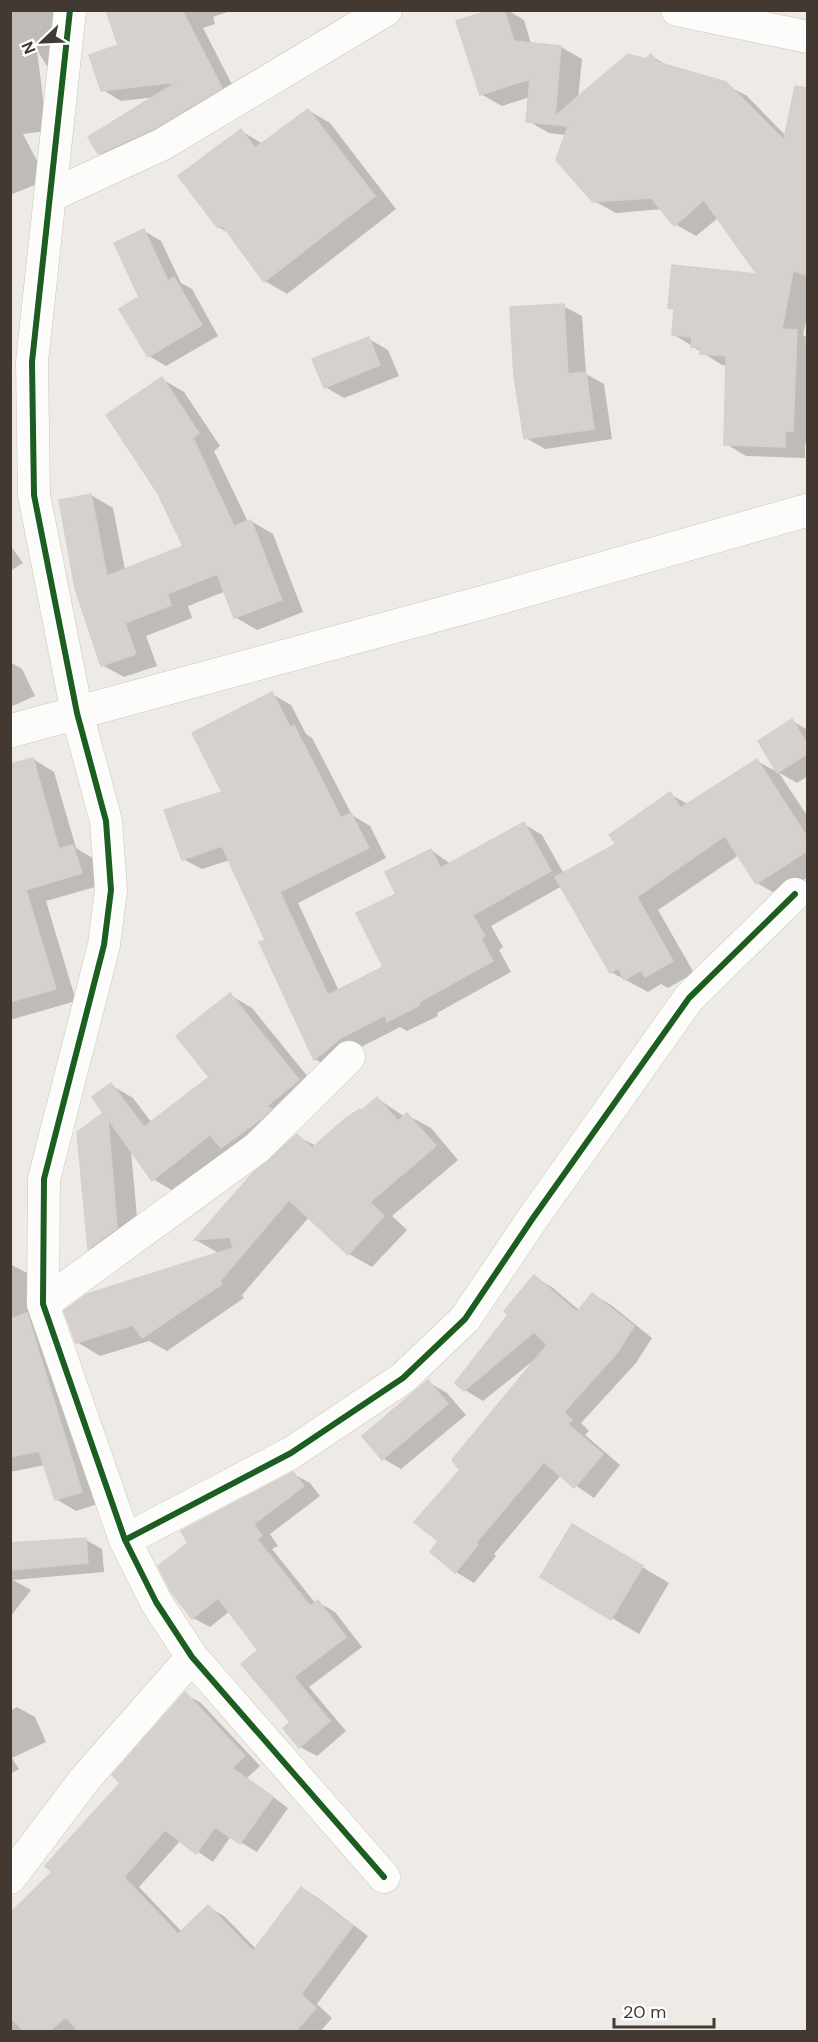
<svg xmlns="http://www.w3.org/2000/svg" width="818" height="2042" font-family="'DM Sans',sans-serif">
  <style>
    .shadow { fill: #0003 }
    .building { fill: #d6d1cd; stroke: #d6d0cb; stroke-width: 1.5 }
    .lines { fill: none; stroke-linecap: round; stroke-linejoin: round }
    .minor-casing { stroke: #cac6c2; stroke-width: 33 }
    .tertiary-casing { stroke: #cac6c2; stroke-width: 34 }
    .minor { stroke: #fcfcfb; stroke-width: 32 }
    .tertiary { stroke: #fcfcfb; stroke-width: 33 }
    .cycleway-casing { stroke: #fff; stroke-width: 10 }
    .cycleway { stroke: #1b5e20; stroke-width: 6 }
  </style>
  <rect width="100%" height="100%" fill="#eeeae6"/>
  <path class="shadow" d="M10,10H63L65,76L47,66L37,50L47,131L23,134L47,180L10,195Z
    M108,10H233L213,17L215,24L203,28L239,98L117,164L99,153L156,97L121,101L103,90L119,46Z
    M496,10H507L524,20L531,44L561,47L582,59L578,99L651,56L672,68L725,84L747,96L786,136L793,105L808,109V313L803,335L808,338V443H805V458L746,456L726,444L728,366L722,365L673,334L675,311L670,307L760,276L718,218L696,236L675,224L663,209L616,213L594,201L566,135L549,133L528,121L530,97L502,106L481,94Z
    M308,110L330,123L396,209L287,294L265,281L230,234L219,227L241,131L263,144Z
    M144,231L161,241L181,283L192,289L218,336L166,366L149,356L141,298Z
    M563,306L582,316L586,374L604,384L612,439L545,449L526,438Z
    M369,339L388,350L399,376L344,398L325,387Z
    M162,379L184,392L220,446L214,451L248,522L251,521L273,534L303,612L257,630L235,617L226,591L188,606L192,618L146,636L157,666L124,677L102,665L91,495L113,508L125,570L185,547Z
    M10,545L23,563L10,571Z
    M10,662L22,669L35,696L10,707Z
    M272,694L291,705L306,734L312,738L352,815L370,826L386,858L298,903L339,991L385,968L398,894L431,850L451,864L524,824L542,835L564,874L618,844L670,794L689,805L757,761L779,773L808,817V877L780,896L757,883L739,855L658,910L694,973L668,988L661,984L648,992L611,972L562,886L491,926L503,947L499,950L511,972L437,1013L438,1016L407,1031L400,1027L359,1048L333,1070L315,1059L261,943L267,941L230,860L202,869L183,859L225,792Z
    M792,721L808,730V776L797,783L778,772Z
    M33,759L54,772L76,848L94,859L102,885L46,901L76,1001L10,1020V766Z
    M230,995L252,1008L321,1093L175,1192L153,1179L131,1150L139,1240L111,1261L89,1248L79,1133L105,1113L111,1085L133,1098L152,1123L211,1077Z
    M378,1099L405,1117L407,1115L431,1128L458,1160L392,1216L407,1230L372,1267L349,1254L309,1217L242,1295L244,1298L167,1351L149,1341L100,1356L77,1342L220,1254L196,1240L252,1176L297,1136L316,1146Z
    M10,1264L31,1275L101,1503L76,1511L56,1499L45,1465L10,1472Z
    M535,1277L553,1288L580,1311L593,1294L611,1305L652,1338L636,1363L581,1423L589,1431L585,1435L620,1465L594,1498L561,1475L494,1554L496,1556L474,1583L456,1572L432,1552L440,1541L462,1470L539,1356L483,1401L465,1390Z
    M428,1382L447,1393L466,1415L401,1469L382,1458Z
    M293,1474L310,1483L320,1496L270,1534L278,1546L272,1549L316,1604L318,1602L335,1612L362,1647L309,1687L346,1731L317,1756L300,1747L260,1650L230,1611L210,1627L193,1618L173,1592Z
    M86,1540L102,1549L104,1572L13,1580L31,1590L10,1617V1544Z
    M600,1542L669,1583L639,1634L612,1618Z
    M185,1694L201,1703L260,1766L247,1778L288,1808L257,1852L231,1836L213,1862L181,1840L139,1887L182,1932L208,1907L224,1916L256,1949L302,1888L318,1898L368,1936L317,2004L332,2018L320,2032H239L147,1946L120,1974L175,2032H10V1931Z
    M17,1707L35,1717L46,1742L12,1758L19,1769L10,1774V1711Z"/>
  <path class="building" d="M106,10H182L222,88L155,128L98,154L88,137L177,82L101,91L89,55L118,45Z
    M491,10H504L514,41L561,46L555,116L628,54L645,59L651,54L657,62L726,82L784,140L795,86L807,88V275L793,271L782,329L797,330L793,432L785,431V447L724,445L726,356L700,354V348L691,347L692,337L672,335L674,309L668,308L672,265L757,274L704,200L674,226L651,198L593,202L556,160L568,126L526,122L530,79L480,95L456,21Z
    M308,109L375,196L264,282L222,225L218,228L178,176L241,129L255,148Z
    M144,229L168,281L174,277L202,325L148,357L119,309L139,297L114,243Z
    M564,304L568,374L586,372L594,429L524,439L514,377L510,307Z
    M369,337L380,365L324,388L312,359Z
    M162,377L199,433L193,438L234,526L251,520L282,600L234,618L217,574L167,594L171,605L125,623L136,654L101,666L75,588L59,500L91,494L107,576L183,546L157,492L106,415Z
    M272,692L290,727L294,725L341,818L351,813L369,848L280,892L328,995L383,967L356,913L396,894L385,872L431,849L441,868L524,822L551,871L473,915L485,936L481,939L493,961L419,1002L420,1005L387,1022L385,1015L341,1038L314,1060L259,942L265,940L222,846L182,860L164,810L222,792L192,733Z
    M792,719L807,744V754L777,773L758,741Z
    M33,758L59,849L73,845L82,873L26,890L56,989L10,1002V764Z
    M757,759L807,837V851L756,884L725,836L637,897L673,961L645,977L641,970L624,980L618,968L610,973L555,877L616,844L609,835L670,792L681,808Z
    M230,993L299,1080L267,1106L271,1109L262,1118L221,1148L210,1135L152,1181L108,1119L117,1228L88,1249L77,1132L103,1113L92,1097L111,1083L144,1127L209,1077L176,1036Z
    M377,1097L398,1121L407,1113L436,1146L370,1202L384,1216L348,1255L289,1200L220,1281L222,1284L142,1338L133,1325L76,1343L64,1311L87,1294L233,1248L230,1237L194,1240L251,1175L297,1134L312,1148L347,1117L360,1109L361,1111Z
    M534,1275L577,1312L592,1293L634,1326L617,1353L564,1412L572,1420L568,1424L603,1454L574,1488L544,1462L476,1543L478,1545L455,1573L430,1552L438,1541L414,1522L460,1470L452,1460L547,1345L534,1332L464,1391L455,1383L508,1315L504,1311Z
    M27,1313L82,1492L55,1500L39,1451L10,1457V1319Z
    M428,1380L448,1404L382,1460L362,1436Z
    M293,1472L304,1486L254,1524L262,1536L257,1539L310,1606L318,1600L346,1637L294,1677L330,1721L299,1748L283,1728L290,1722L241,1664L258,1650L218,1598L192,1619L172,1593L158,1566L188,1543L181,1531Z
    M572,1524L643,1566L611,1620L540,1577Z
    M86,1538L88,1563L10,1570V1543Z
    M185,1692L245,1756L232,1768L273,1797L240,1844L215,1827L196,1854L165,1830L124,1877L178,1934L208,1905L253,1951L301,1887L353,1926L301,1994L316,2008L296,2031H78L66,2017L49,2031H24L10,2017V1913L52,1872L45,1866L120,1783L112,1775Z"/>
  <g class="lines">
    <defs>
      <path id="minor" d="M70,10L32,362L34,495L77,713L106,821L111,890L104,945L44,1179L43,1304L125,1540L156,1602L192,1657L384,1877
        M677,10L808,37
        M50,196L163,144L386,10
        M43,1304L257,1148L349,1057
        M125,1540L291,1453L403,1378L465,1319L533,1218L689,998L795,894
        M10,1878L85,1779L192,1657"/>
      <path id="tertiary" d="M10,731L499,598L808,510"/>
    </defs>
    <use href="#minor" class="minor-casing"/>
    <use href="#tertiary" class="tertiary-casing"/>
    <use href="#minor" class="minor"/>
    <use href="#tertiary" class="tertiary"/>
    <defs>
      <path id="cycleway" d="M70,10L32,362L34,495L77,713L106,821L111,890L104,945L44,1179L43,1304L125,1540L156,1602L192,1657L384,1877
        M125,1540L291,1453L403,1378L465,1319L533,1218L689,998L795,894"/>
    </defs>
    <use href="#cycleway" class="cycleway-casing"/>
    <use href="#cycleway" class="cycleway"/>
  </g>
  <rect width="818" height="2042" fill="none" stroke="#423932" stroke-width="24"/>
  <g transform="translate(42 42) rotate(247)" stroke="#ffffff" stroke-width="4.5" paint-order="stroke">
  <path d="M0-4.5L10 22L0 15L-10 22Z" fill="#423932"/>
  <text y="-9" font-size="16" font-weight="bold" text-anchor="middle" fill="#423932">N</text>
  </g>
  <path d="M614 2018v9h100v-9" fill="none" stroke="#423932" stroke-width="3"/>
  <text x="623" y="2018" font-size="18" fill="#423932" stroke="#ffffff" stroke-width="4.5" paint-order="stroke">20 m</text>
</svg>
